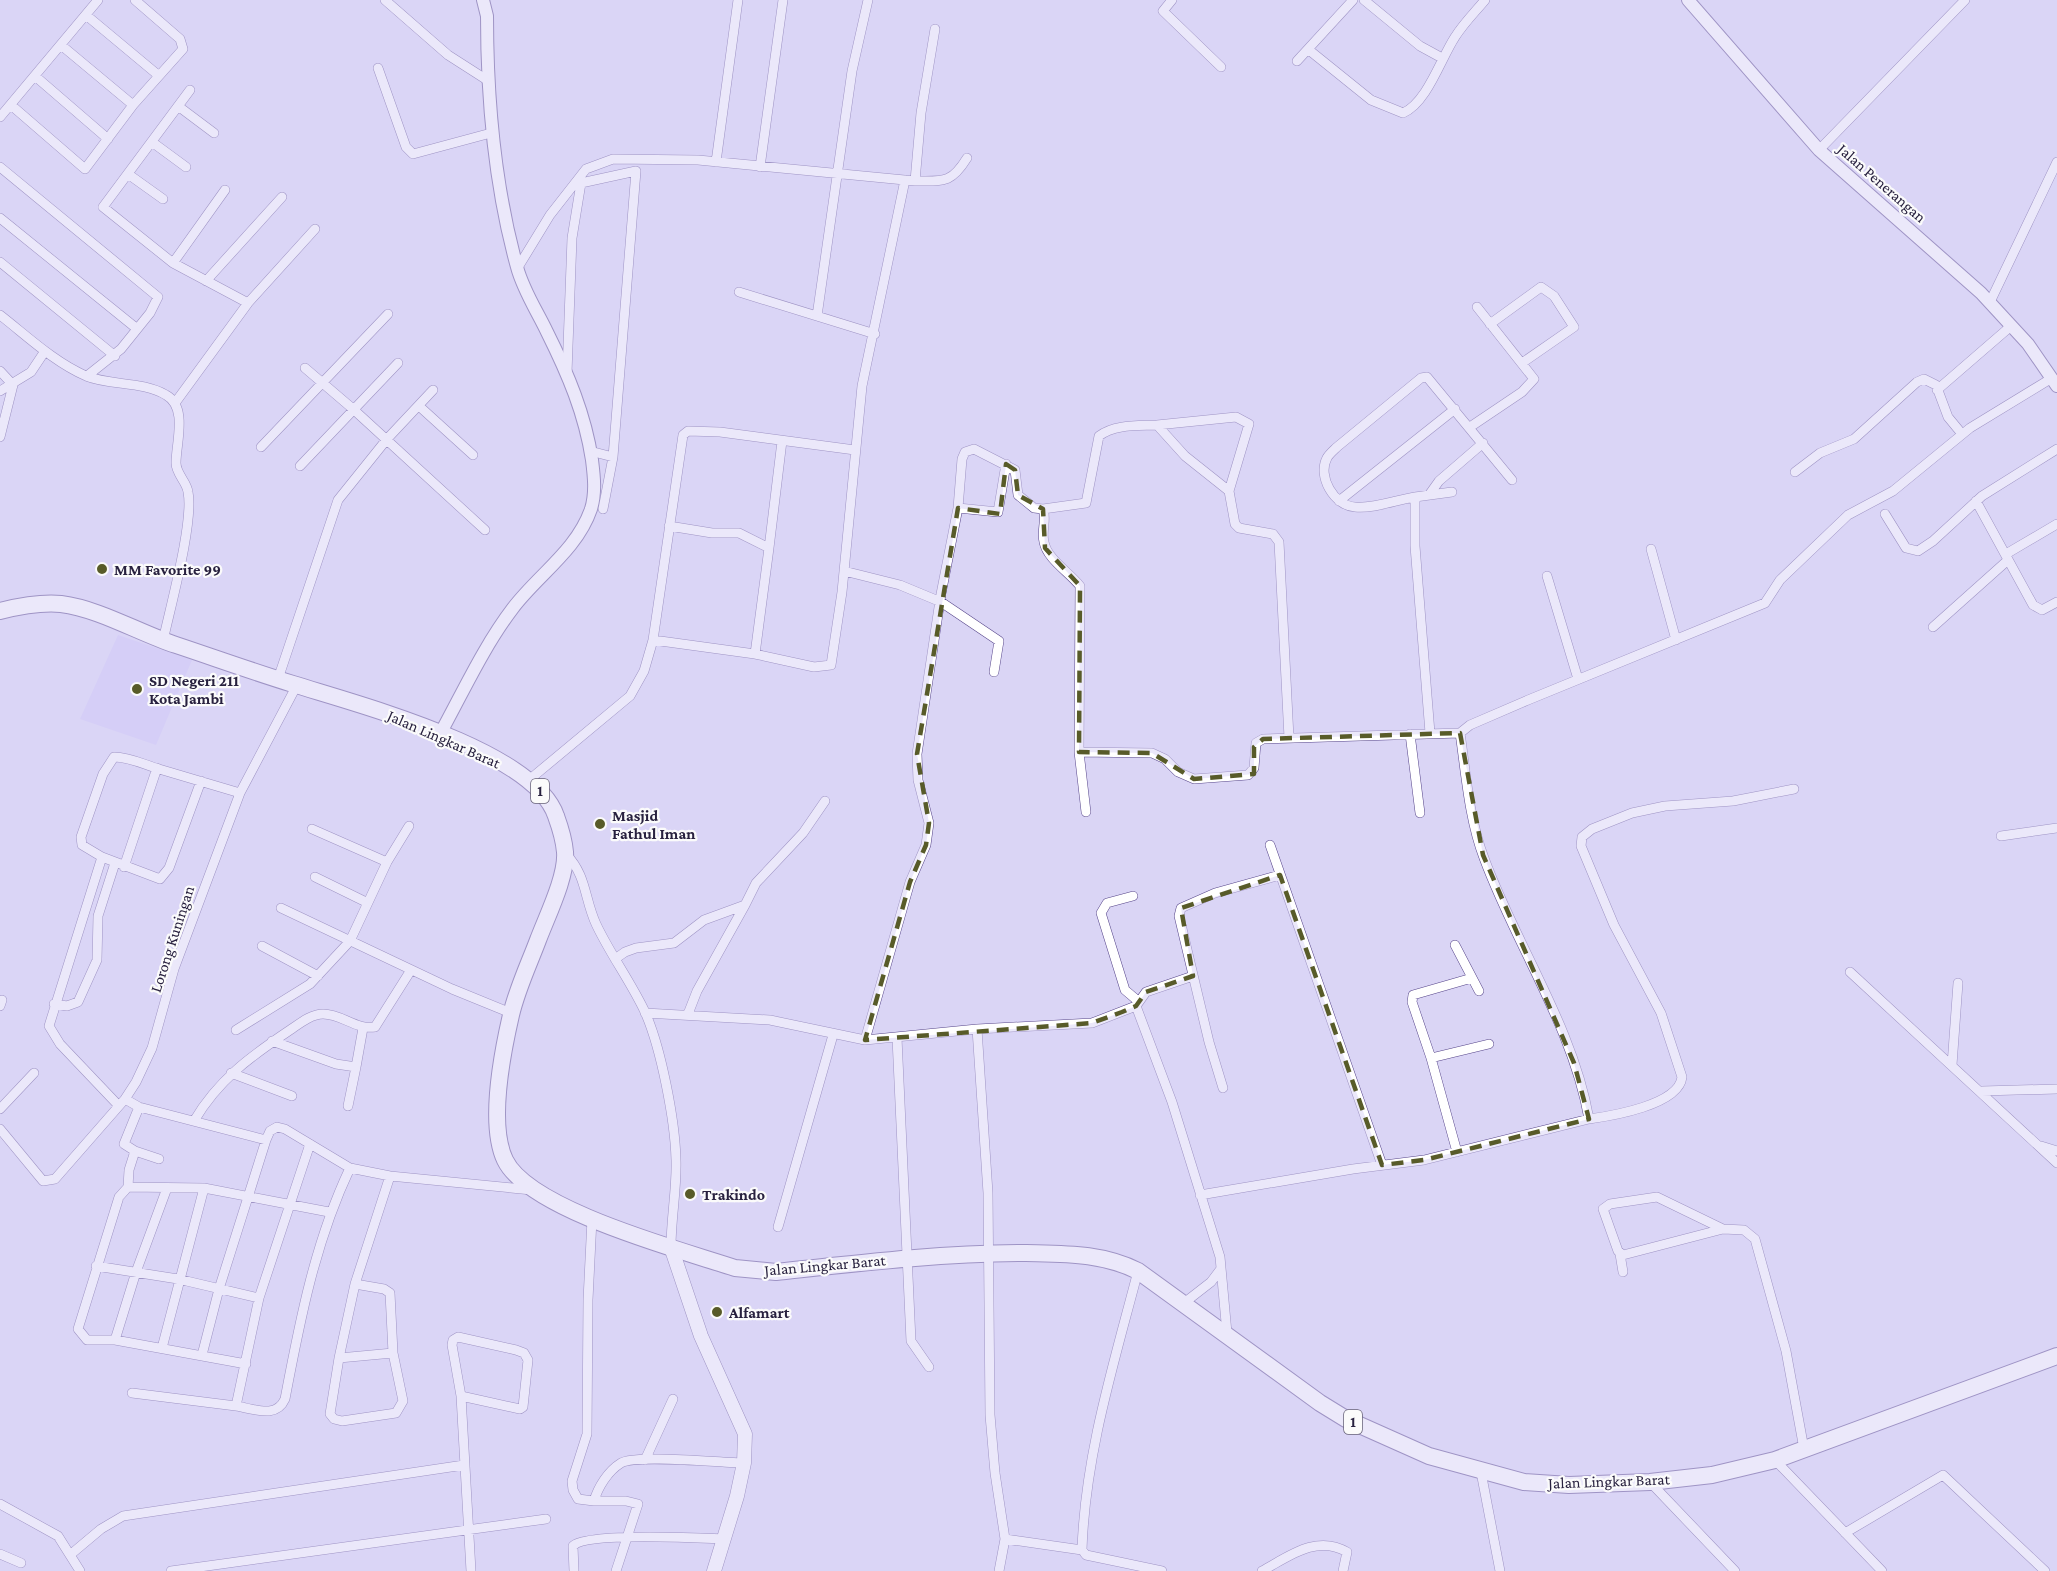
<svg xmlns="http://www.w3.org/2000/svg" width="2057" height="1571" font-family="'Crimson Pro',serif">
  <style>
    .built { fill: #cec6f9 }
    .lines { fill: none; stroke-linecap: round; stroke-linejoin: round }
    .minor-casing { stroke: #56458a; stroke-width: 10 }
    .tertiary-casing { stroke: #56458a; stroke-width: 14 }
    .secondary-casing { stroke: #56458a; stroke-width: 15 }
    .trunk-casing { stroke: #56458a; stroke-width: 18 }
    .minor { stroke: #fff; stroke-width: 9 }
    .tertiary { stroke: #fff; stroke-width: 12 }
    .secondary { stroke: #fff; stroke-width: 14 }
    .trunk { stroke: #fff; stroke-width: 16 }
    .marked { fill: none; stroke: #585b29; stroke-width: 4.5; stroke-dasharray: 12 8; stroke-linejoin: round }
    .poi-dot { fill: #585b29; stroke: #fbfbfb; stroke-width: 2 }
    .labels { text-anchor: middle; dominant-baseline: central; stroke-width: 4.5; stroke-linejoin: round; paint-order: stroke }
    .shield { fill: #fbfbfb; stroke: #676277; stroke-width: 1.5 }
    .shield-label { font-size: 15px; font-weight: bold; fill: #28213f }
    .street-label { font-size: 16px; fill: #28213f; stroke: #fbfbfb }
    .poi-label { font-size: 16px; font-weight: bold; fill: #28213f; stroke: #fbfbfb; text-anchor: start }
  </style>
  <rect width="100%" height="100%" fill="#dad5f5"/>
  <path class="built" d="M118,635L192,660L156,745L80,719Z"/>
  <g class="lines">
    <defs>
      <path id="minor" d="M385,0L448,55L487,80
        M1172,0L1163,11L1221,67
        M1364,0L1420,46L1442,58
        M86,15L158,75
        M61,45L133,105
        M1309,50L1371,100L1403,113C1427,103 1441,58 1455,37C1463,24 1475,12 1485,0
        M1297,61L1353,0
        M378,68L406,147L413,154L491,133
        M35,76L108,139
        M11,105L85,169L133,105L183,49L180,39L135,0
        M178,106L214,133
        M0,117L98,0
        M152,142L186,167
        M1819,150L1965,0
        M716,162L738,0
        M0,167L158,297L150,313L121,349L87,376
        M760,167L783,0
        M128,174L163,199
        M915,181L921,113L935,29
        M0,218L136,328
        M0,262L115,356
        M173,263L103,207L190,90
        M517,269L550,215L586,169L613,159L698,160L915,181C943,181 951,184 967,158
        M206,281L282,197
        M739,292L875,334
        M1990,302L2057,162
        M248,303L315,229
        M0,315C27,336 54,362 86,376C111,386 142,381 166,395C188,407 176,443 176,463C176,474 187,482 188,492C194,522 170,608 163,641
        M817,316L852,71L868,0
        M1490,324L1541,287L1554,296L1574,327L1522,363
        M305,368L353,409L485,530
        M0,371L13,385L0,437
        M567,373L572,238L581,183L636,171L613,457L603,509
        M1937,390L2011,326
        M0,391L31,372L45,351
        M175,403L248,303L173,263L225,190
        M419,406L473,455
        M1157,425L1236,417L1249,424L1229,491
        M1470,427L1522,392L1534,379L1477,307
        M261,447L388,314
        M590,451L613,457
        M300,466L398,363
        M1795,472L1820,453L1854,439L1917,382L1924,379L1936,385L1948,417L1962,434
        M1429,495L1439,481L1483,443
        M1415,497C1396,500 1373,509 1355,507C1334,506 1317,476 1327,458C1329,454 1334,450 1337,447L1421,378L1427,377L1512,480
        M1339,501L1455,409
        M1976,501L2033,605L2042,610L2057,602
        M958,508L998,512L1006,464
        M1043,509L1086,503L1099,436C1115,424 1138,426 1157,425L1185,456L1229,491L1235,524L1239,528L1273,534L1279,542L1289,738
        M1885,514L1906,548L1918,551L1933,541L1982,496L2057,449
        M669,526L712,533H739L769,548L755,654
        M769,548L782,441
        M1651,549L1676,640
        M2006,554L2057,524
        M844,571L900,585L941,602L999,641L994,672
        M1547,576L1578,679
        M1933,627L2008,560
        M653,640L755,654L814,667L831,665L842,592L862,386L905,180
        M278,679L338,500L387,439L433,390
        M1430,733L1415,546V497L1452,492
        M1410,734L1420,813
        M1079,752L1152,753L1165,759L1178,772L1194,779L1248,775L1254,768L1256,743L1263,739L1460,733
        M529,780L630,696L644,671L653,640L683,435L688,431L720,432L855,450
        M201,781L169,868L160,879L102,857L82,845L81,837L103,774L114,757C130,757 145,765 159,769C186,777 213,785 240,793
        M312,829L387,862
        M2001,836L2057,828
        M1270,845L1382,1165
        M566,854C587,876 584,898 596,924C610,954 631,982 645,1012C661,1048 675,1120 676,1160C677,1188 671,1218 671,1247
        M102,857L49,1026L60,1044L119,1106
        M124,867L157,768
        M315,877L366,902
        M1133,896L1107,903L1101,913L1125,990L1138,1001
        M281,908L452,989L511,1013
        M1455,945L1479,991
        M262,946L318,976
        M615,959L625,952L636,948L674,943L704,920L745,905L756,883L803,833L825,801
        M1850,972L2057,1163
        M54,1004L67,1006L78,1002L97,960L98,916L115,863
        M0,1006L2,1000
        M1136,1006L1172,1102L1220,1257L1227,1333
        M645,1013L770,1020L865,1040L977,1029L1092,1023L1136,1006L1146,992L1193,976
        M688,1014L697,991L745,905
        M977,1029L988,1193L990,1415L995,1473L1005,1539L999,1571
        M236,1030L310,984L350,941L387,862L409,826
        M897,1038L911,1341L929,1367
        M865,1040L910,882L926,845L929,823L918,780L917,754L941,594L958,508L962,459L965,452L974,449L1015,470L1018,495L1034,508L1043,509C1047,520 1041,531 1044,542C1047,559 1069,572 1080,586L1079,752L1086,812
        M272,1041L336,1064L356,1067L363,1028
        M1431,1058L1412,1002L1413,995L1472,978
        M1952,1065L1958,983
        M231,1073L292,1096
        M1223,1088L1209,1042L1179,916L1181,908L1215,893L1280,875
        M1982,1091L2057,1089
        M125,1099L139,1107L266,1140L270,1131L277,1127L285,1129L350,1168
        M348,1106L356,1067
        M139,1107L124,1144L135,1151L159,1159
        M0,1109L34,1073
        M1589,1119C1611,1116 1679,1105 1682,1077L1661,1013L1614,925L1581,846L1582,837L1592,829L1632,813L1665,806L1733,801L1794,789
        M194,1121C218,1080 251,1056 290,1030C299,1024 311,1014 323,1014C342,1014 356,1030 375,1027L411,970
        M0,1129L43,1181L55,1179L125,1099L136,1082L152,1048L174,969L240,793L297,685
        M2041,1146L2057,1151
        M135,1151L129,1170L128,1187L119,1197L78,1329L87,1340H115L246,1364
        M1457,1152L1431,1058L1489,1044
        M128,1187L204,1188L329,1212
        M1200,1195L1353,1169L1424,1160L1589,1119C1573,1027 1516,945 1484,858C1469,819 1466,774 1460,733L1470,725L1528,700L1765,603L1780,580L1848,515L1893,491L1970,428L2052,378
        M592,1219L588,1300L587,1434L572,1481L573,1490L578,1499L594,1501
        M778,1227L833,1035
        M1723,1229L1623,1255L1618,1251L1603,1209L1610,1204L1657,1197L1723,1229L1744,1230L1755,1239L1786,1351L1804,1449
        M1620,1254L1623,1272
        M96,1266L178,1279L259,1298
        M355,1284L384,1289L390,1293L393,1353L403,1401L396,1413L342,1421L334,1419L330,1414L339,1358L355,1284L390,1176
        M1184,1303L1211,1282L1220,1270
        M115,1340L136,1272L167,1188
        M162,1348L204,1188
        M202,1355L219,1289L266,1140
        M339,1358L393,1353
        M132,1393L236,1406L259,1298L310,1144
        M461,1396L520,1409L523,1407L528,1360L524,1353L516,1350L458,1337L453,1340L452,1345L461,1396L471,1571
        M236,1406C255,1409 276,1419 285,1399C300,1320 315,1242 350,1168L390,1176L532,1190
        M645,1460L673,1399
        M1775,1460L1882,1571
        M1481,1472L1500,1571
        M1650,1482L1735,1571
        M0,1504L58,1536L80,1571
        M1845,1533L1943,1475L2045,1571
        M1005,1539L1082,1550C1085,1455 1114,1363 1138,1271
        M1082,1550L1086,1555L1162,1571
        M0,1554L21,1563
        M70,1555L101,1529L123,1516L464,1465
        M171,1571L546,1519
        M574,1571L573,1546C585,1532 701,1538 724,1539
        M616,1571L638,1504L626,1501H594C598,1487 608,1471 621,1463C636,1454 722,1463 744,1463
        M1262,1571C1288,1557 1316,1534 1347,1552L1343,1571"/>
      <path id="tertiary" d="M1688,0L1819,150L1981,293L2028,344L2057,386
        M440,734C463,692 484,646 513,608C538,575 577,550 591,509C596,493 594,476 592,460C585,414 568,374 547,332C537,311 523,290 517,267C494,184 487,101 487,16L483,0"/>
      <path id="secondary" d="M671,1247L701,1336L745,1434L744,1463L737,1496L714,1571"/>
      <path id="trunk" d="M0,611C20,606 40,602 61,604C100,609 139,633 176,645C215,658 254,672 293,684C356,704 534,750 556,816C560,827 564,840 565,852C567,876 547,916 538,940C529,964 517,989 511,1015C502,1054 488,1124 505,1160C529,1210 681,1250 735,1268L776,1272C859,1263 942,1253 1026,1253C1066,1254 1102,1253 1138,1271L1320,1403L1346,1419L1429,1456L1524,1482L1569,1485L1650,1482L1712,1475L1775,1460L2057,1356"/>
    </defs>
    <use href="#minor" class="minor-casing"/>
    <use href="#tertiary" class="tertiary-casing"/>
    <use href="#secondary" class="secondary-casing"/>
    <use href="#trunk" class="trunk-casing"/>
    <use href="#minor" class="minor"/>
    <use href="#tertiary" class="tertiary"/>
    <use href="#secondary" class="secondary"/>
    <use href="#trunk" class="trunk"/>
  </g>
  <path d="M0 0H2057V1571H0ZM1006,464L1015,470L1018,495L1043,509L1045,548L1080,586L1079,752L1152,753L1194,779L1254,774V747L1263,739L1460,733L1483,855L1574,1063L1589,1119L1424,1160L1382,1165L1280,875L1181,908L1193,976L1146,992L1136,1006L1122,1012L1092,1023L865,1040L910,882L926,845L929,823L917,754L958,508L1000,514Z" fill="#dad5f5" fill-opacity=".55" fill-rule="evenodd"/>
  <path class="marked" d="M1006,464L1015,470L1018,495L1043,509L1045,548L1080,586L1079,752L1152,753L1194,779L1254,774V747L1263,739L1460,733L1483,855L1574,1063L1589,1119L1424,1160L1382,1165L1280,875L1181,908L1193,976L1146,992L1136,1006L1122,1012L1092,1023L865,1040L910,882L926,845L929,823L917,754L958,508L1000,514Z"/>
  <g class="poi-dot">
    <circle cx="102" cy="569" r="6"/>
    <circle cx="137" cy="689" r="6"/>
    <circle cx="600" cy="824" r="6"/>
    <circle cx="690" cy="1194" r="6"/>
    <circle cx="717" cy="1312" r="6"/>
  </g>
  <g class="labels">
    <g class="shield">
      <rect x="531" y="779" width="18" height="24" rx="4.5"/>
      <rect x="1344" y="1410" width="18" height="24" rx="4.5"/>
    </g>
    <g class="shield-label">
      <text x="540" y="791">1</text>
      <text x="1353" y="1422">1</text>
    </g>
    <g class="street-label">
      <text transform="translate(1882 183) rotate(41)">Jalan Penerangan</text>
      <text transform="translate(444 739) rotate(24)">Jalan Lingkar Barat</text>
      <text transform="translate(172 939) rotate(-72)">Lorong Kuningan</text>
      <text transform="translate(825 1265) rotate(-5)">Jalan Lingkar Barat</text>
      <text transform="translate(1609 1481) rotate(-2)">Jalan Lingkar Barat</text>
    </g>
    <g class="poi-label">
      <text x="114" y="569">MM Favorite 99</text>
      <text x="149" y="680">SD Negeri 211<tspan x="149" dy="18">Kota Jambi</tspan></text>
      <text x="612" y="815">Masjid<tspan x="612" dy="18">Fathul Iman</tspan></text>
      <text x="702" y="1194">Trakindo</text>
      <text x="729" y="1312">Alfamart</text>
    </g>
  </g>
</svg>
